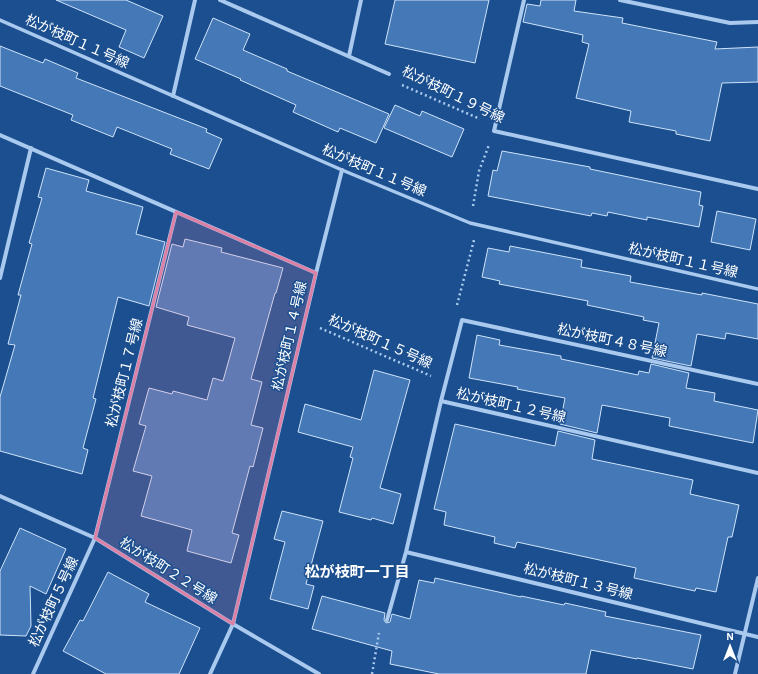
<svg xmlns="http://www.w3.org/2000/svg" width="758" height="674" font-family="'Alegreya Sans','Noto Sans JP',sans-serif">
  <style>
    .building { fill: #4478b7; stroke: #cfe3fa }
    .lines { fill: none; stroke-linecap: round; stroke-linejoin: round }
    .path { stroke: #a9c9ee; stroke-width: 2.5; stroke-dasharray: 2 3; stroke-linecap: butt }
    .pedestrian { stroke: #a9c9ee; stroke-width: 3.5 }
    .minor { stroke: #a9c9ee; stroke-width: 4 }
    .marked { fill: #dd80a5; fill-opacity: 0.2; stroke: #dd80a5; stroke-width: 3; stroke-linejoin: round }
    .labels { text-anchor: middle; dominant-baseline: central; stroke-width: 3; stroke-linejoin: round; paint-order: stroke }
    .street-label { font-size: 14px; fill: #fff; stroke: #1b4f8f }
    .neighbourhood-label { font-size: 15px; font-weight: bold; fill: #fff; stroke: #1b4f8f }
  </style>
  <rect width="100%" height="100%" fill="#1b4f8f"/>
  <path class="building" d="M56,0H126L163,16L144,58L119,47L126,30Z
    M395,0H489L475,63L385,44Z
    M541,0H576L574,11L623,18L622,23L717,42L715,49L758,47V82L722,83L710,141L676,134V131L629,122L631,111L576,98L589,44L582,42L583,35L523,22L527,4L540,6Z
    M213,18L250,34L243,50L287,69V71L389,114L376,143L340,128L338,132L293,112L296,105L240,80L241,79L195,59Z
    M0,46L43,63L45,59L78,73L76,78L207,129L206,132L222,139L209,169L170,154L172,149L117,127L113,137L71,120L73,115L0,86Z
    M395,105L420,116L422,111L464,129L452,157L384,128Z
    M502,151L590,167V169L701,192L699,205L703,206L699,227L647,217V220L608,212L607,216L592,213L591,216L488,196L493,170L497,171Z
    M46,168L89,180L86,191L143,207L136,234L165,242L149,306L118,297L93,398L96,399L83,448L88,450L82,474L0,451V397L15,345L8,344L21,295H18L32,244L29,243L42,198L38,197Z
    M717,211L756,219L750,250L711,242Z
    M185,239L222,248L221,252L283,268L276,293H275L251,379L262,382L251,425L263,428L253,467L250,466L232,533L239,535L231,563L187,551L192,530L141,516L152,476L133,471L146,426L139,424L149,388L172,394L173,391L207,400L213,378L223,381L235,338L187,325L189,317L156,307L172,244L183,247Z
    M510,246L582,260L581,267L631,276L630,282L702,295V293L758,304V339L726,333L725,339L697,334L691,366L652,358L659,323L643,320L644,317L587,305L588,301L499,284L500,281L482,277L488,248L509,252Z
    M477,335L500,340L499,345L561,356V359L638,375L639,371L649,373L651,364L689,373L686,388L715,393L714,401L758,410L753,443L669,426L670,418L602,405L597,433L560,424L565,398L517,389L518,387L469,378Z
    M374,370L410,380L380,488L401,494L393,524L372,518L371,520L339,512L353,458L350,457L353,447L298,432L305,404L361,420Z
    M455,424L555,446L558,431L595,440L592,459L693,480L690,494L739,505L732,537H728L716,592L696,588L695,591L634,578L636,568L517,542L515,548L494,543L495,537L444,525L446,512L434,509Z
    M282,511L323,521L306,584L314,586L308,609L270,599L285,542L274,539Z
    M20,528L66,549L46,594L30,586L31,626L26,636L0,635V571Z
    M108,572L149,594L145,602L200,628L179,674H106L63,651L80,620L83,621Z
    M435,578L521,597V596L564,605L565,603L606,612L605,616L701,635L693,669L637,658V659L591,650L586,674H439L390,664L392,651L312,629L322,596L385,613L384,620L386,623L390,622L392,614L410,619L419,580L434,583Z"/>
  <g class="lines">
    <path class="path" d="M402,85L480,119
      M473,206L479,171L489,145
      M457,305L474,240
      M320,328L431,376
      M372,674L379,633"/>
    <path class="pedestrian" d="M0,20L342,170L470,223L758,289"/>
    <path class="minor" d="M220,0L389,74
      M524,0L494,131L758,189
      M620,0L730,23L758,22
      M349,56L361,0
      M173,96L195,0
      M0,135L316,273L233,624L210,674
      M316,273L342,170
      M0,278L31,148
      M441,401L462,320L758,384
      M0,496L95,538L233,624L319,674
      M406,552L758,637
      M387,620L406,552L441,401L758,473
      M33,674L95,538L176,212
      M735,674L758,578"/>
  </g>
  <path class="marked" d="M176,212L316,273L233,624L95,538Z"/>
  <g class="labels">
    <g class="street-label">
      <text transform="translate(77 42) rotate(24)">松が枝町１１号線</text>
      <text transform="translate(453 95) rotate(26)">松が枝町１９号線</text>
      <text transform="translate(374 171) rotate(23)">松が枝町１１号線</text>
      <text transform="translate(683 261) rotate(13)">松が枝町１１号線</text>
      <text transform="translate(290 336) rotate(-77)">松が枝町１４号線</text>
      <text transform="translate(612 341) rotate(12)">松が枝町４８号線</text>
      <text transform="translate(380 342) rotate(24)">松が枝町１５号線</text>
      <text transform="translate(125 373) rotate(-76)">松が枝町１７号線</text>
      <text transform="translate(511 406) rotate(13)">松が枝町１２号線</text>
      <text transform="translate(168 571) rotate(32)">松が枝町２２号線</text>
      <text transform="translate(578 582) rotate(14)">松が枝町１３号線</text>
      <text transform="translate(54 602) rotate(-65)">松が枝町５号線</text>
    </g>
    <g class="neighbourhood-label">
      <text x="357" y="572">松が枝町一丁目</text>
    </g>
  </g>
  <g transform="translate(730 646)" stroke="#1b4f8f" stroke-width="3" paint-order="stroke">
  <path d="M0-3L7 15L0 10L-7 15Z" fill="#ffffff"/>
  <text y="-6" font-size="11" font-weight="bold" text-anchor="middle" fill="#ffffff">N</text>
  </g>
</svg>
